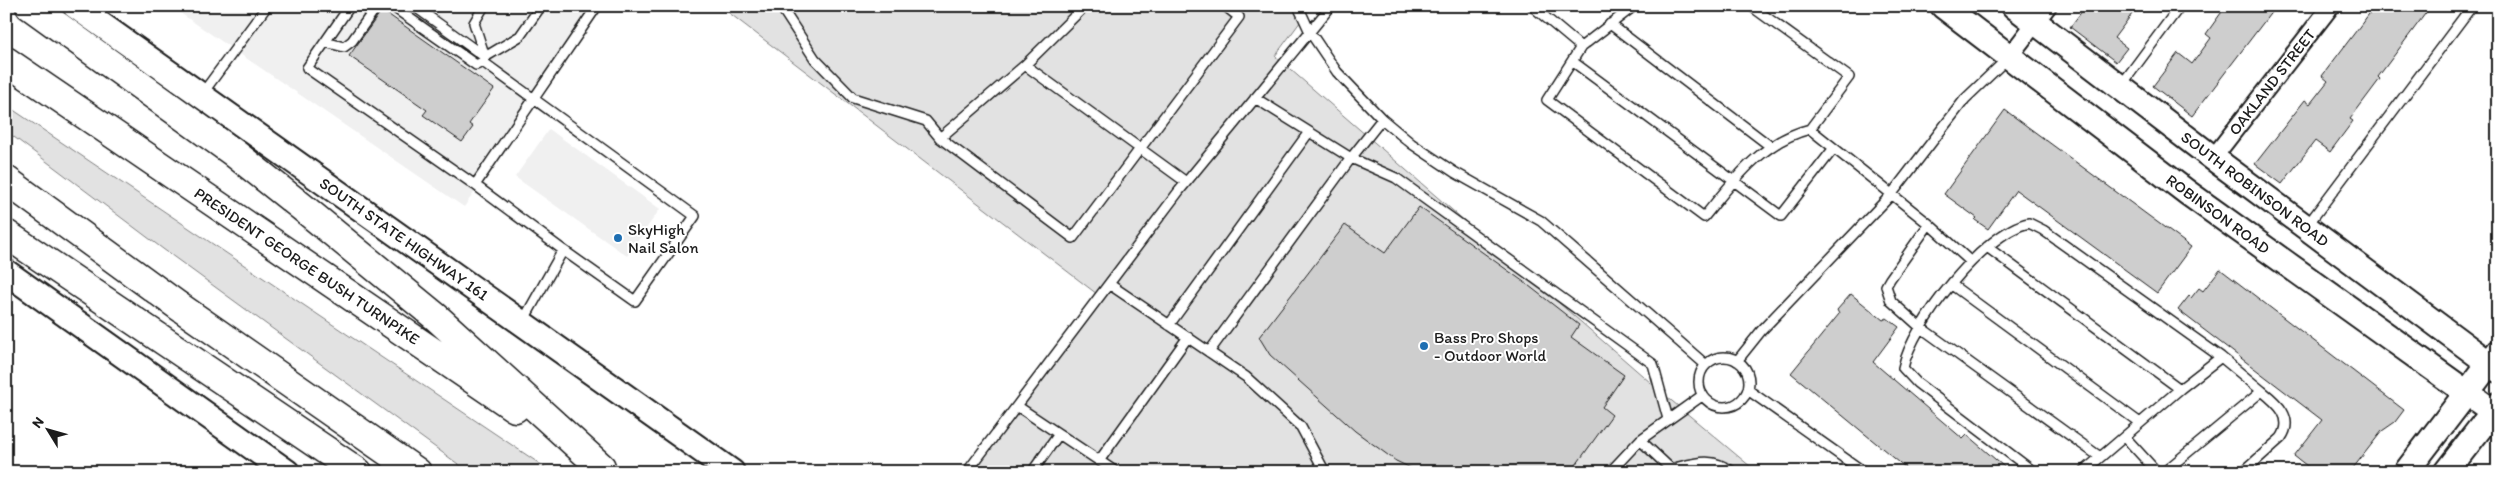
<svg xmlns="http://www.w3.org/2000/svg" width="2504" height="478" font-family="Itim,sans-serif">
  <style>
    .built { fill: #f0f0f0 }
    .green { fill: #e2e2e2; stroke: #7f7f7f }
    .building { fill: #cecece; stroke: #1c1c1c }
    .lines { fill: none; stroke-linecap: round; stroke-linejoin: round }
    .lane-casing { stroke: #1c1c1c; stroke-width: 12 }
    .street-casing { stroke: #1c1c1c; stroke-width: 20 }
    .secondary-casing { stroke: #1c1c1c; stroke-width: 28 }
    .highway-casing { stroke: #1c1c1c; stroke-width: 31 }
    .lane { stroke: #fff; stroke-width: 9 }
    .street { stroke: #fff; stroke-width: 16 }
    .secondary { stroke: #fff; stroke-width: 24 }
    .highway { stroke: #fff; stroke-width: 28 }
    .poi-dot { fill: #1f6fb2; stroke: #fff; stroke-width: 2 }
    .labels { text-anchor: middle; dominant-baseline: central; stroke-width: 4; stroke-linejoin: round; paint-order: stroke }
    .street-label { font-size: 16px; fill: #1c1c1c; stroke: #fff }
    .poi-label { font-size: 16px; fill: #1c1c1c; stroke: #fff; text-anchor: start }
  </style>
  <rect width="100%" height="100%" fill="#fff"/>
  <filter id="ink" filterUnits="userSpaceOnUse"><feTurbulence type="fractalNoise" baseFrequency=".02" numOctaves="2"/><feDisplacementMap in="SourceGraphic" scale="10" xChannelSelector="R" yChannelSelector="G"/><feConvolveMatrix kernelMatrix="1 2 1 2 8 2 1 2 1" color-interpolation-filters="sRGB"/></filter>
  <g filter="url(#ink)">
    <path class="built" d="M170,6H605L464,207Z
      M549,129L660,209L627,256L515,177Z"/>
    <path class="green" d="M720,6H1312L1275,56L1666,396L1757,472H964L1097,294Z
      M6,105L552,472H469L163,249L6,131Z"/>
    <path class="building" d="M2086,6H2138L2114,38L2127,48L2116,62L2070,27Z
      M2226,6H2276L2192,116L2153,86L2178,53L2192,64L2211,38L2206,34Z
      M2375,6H2431L2378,77L2380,79L2350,119L2353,121L2330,152L2315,141L2282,184L2255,164L2305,100L2310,104L2328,81L2322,76Z
      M382,10L494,89L469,124L473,127L462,142L423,115L427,110L349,56Z
      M2005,110L2191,247L2157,293L2016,190L1988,229L1975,220L1977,218L1944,194Z
      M1419,207L1524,282L1579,325L1571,337L1624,375L1602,407L1612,415L1571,472H1419L1396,461L1355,431L1270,355L1259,337L1345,225L1385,253Z
      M2220,269L2404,410L2395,422L2382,431L2350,472H2315L2294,456L2322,420L2178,310L2189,296L2191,298L2199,288L2203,291Z
      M1851,294L1883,320L1887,318L1899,327L1873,362L1963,439L1967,435L2010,472H1911L1791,373L1839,314L1837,310Z"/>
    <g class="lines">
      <defs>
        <path id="lane" d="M350,6L307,68L475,185
          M392,6L476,65L483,62
          M414,6L485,57L520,36L541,6
          M484,6L474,23L485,57L483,62L695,216L635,301L563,250
          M778,6L783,10L815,59L853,98L926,121L940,138
          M1085,6L1025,65L1186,182
          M1298,6L1310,32L1337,72L1382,119L1412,144L1454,172L1541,221L1706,365
          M1532,6L1581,47L1547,100L1704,217C1734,180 1762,141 1810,129L1929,224
          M1751,6L1849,77L1810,129
          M1610,24L1770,146
          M325,42L344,47L352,41L377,6
          M1581,47L1634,6
          M1572,61L1781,216L1834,148
          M1025,65L940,138L1073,238L1239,17L1225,6
          M2120,87L2180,6
          M202,94L267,6
          M1382,119L1351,158L1396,178L1653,364L1668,419
          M2306,227L2472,6
          M1987,247L2180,389L2083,472
          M1971,262L1929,224L1890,279L1886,286L1891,301L1920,327L2100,457
          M1109,284L1246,377L1301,427L1325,472
          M1952,285L2140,423
          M522,323L563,250L475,185L597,6
          M1169,325L1309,132
          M1209,352L1351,158L1255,98
          M1699 382a25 25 0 1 1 50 0a25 25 0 1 1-50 0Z
          M1737,361L1761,331L1891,195L1965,99L2009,57
          M2180,389L2221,357
          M1748,390L1864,472
          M1017,406L1116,472
          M2125,437L2157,472
          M1640,440L1671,469C1696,463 1710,456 1733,472
          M1099,461L1188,337
          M967,472L1179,191L1331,6
          M1032,472L1059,434
          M1610,472L1640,440L1703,395
          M2034,472L1917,383L1903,368C1912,324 1984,232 2029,223L2043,230L2221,357L2262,391L2164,472
          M2243,472L2281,438C2295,418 2277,403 2262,391"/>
        <path id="street" d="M2009,57L2048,6
          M2213,158L2331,6"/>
        <path id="secondary" d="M75,6L732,472
          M1943,6L2188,193L2498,415
          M2014,6L2213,158L2498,370
          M6,272L287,472
          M2406,472L2498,352
          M2446,472L2498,405"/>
        <path id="highway" d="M30,6L234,153L302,207L436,317L601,467
          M6,61L515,408
          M6,180L177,305L417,472
          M6,234L358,472"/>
      </defs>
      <use href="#lane" class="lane-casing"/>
      <use href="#street" class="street-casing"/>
      <use href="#secondary" class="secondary-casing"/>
      <use href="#highway" class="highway-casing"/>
      <use href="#lane" class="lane"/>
      <use href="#street" class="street"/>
      <use href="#secondary" class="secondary"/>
      <use href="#highway" class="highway"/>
    </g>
  </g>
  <g class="poi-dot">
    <circle cx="618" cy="238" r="5"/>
    <circle cx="1424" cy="346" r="5"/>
  </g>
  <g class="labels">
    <g class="street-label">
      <text transform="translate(2272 82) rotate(-52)">OAKLAND STREET</text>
      <text transform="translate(2255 189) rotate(37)">SOUTH ROBINSON ROAD</text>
      <text transform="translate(2218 214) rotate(36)">ROBINSON ROAD</text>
      <text transform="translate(404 239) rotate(35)">SOUTH STATE HIGHWAY 161</text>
      <text transform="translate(307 266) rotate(34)">PRESIDENT GEORGE BUSH TURNPIKE</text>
    </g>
    <g class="poi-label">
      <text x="628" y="229">SkyHigh<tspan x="628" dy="18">Nail Salon</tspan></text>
      <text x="1434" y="337">Bass Pro Shops<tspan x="1434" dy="18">- Outdoor World</tspan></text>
    </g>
  </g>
  <rect width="2504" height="478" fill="none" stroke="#fff" stroke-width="25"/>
  <rect x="12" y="12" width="2479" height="453" fill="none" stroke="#1c1c1c" stroke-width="2" filter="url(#ink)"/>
  <g transform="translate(48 430) rotate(307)" stroke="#ffffff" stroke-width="4" paint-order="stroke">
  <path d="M0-4L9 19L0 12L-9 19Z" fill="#1c1c1c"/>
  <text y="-8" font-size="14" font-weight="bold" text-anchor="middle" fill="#1c1c1c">N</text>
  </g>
</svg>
